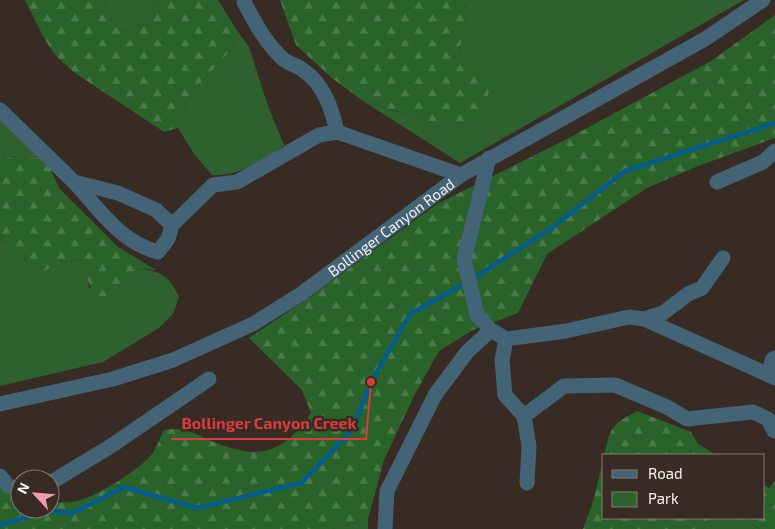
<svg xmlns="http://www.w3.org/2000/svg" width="775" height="529" font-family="'Exo 2',sans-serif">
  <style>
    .green { fill: #2d612e }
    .forest { fill: url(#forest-firs) }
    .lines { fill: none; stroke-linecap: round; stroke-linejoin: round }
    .stream { stroke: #035c8d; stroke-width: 4.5 }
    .minor { stroke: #436376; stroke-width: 15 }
    .labels { text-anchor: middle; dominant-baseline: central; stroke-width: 5; stroke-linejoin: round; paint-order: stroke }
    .street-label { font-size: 15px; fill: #faf2ed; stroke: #372b23 }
    .leader { fill: none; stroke: #da3c3c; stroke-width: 2 }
    .callout-dot { fill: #da3c3c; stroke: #372b23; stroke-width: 2 }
    .callout-label { font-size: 16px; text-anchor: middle; font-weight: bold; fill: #da3c3c; stroke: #372b23; stroke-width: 5; stroke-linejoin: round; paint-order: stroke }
  </style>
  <defs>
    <pattern id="forest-firs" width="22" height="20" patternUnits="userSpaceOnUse" patternTransform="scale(1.25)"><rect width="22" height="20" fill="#29632a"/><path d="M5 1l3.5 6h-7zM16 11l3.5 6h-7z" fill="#497a49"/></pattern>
  </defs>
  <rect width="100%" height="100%" fill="#372b23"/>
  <path class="green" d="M105,0H157L137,26L119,31L110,16Z
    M474,0H744L460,163L363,101L431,122L458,59L465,21Z
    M238,32L249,47L268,106L284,145C265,162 238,176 212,175L194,154L178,128C184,115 188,100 197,89C212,67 230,59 238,32Z
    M0,118L46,159L11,156L0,162Z
    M0,239L21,254L29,265L78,260L87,270L89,288L116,290L138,269C162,271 169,276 179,297L173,314L159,328L103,362L0,386Z
    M709,518H736L760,529H703Z
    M368,519V529H332Z"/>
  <path class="forest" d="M25,0H105L110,16L119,31L137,26L157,0H218L238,32C230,59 212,67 197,89C188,100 184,115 178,128L164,132L75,73L56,56L45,40Z
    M280,0H474L465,21L458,59L492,78L481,125L431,122L363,101L332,78L296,45Z
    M775,15V138L698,166L647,188L547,254L518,313L473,330L439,351L415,394L384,460L368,519L332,529H0V484L20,493V509H50V502C61,503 73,503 84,499C103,492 140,469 152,454C157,447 160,437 164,430C184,427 191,432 209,440C256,460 281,457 311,413L302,390L249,338L310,297L437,204L563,141L711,61Z
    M11,156L46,159L59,188L118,247L156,270L138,269L116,290L100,299C84,284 91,276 78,260L59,262L45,271L29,265L21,254L0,239V162Z
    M637,411L691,432L698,444L716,455H604C612,425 610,426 637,411Z
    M604,457V518H709L703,529H583L593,502Z
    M775,481V529H760L736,518H764V485L769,488Z"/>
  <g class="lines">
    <path class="stream" d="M0,525L47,511L73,513L124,487L197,508L301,483L352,430L371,382L410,314L471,280L553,227L625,171L775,123"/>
    <g class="minor">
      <path d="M244,2C255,23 265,42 283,59C289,64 297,65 303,70C324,84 332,109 337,132"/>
      <path d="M0,110L74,182L118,193L156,210L172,225L213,185L237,182L319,135L337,132L461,175"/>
      <path d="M489,158L464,259L477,315L491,330L506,339L566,331L629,317L644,319L663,313L688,294L702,288L723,258"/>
      <path d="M74,182C100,210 120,242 158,252L168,239L172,225"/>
      <path d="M717,182L763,162L775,151"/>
      <path d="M644,319L769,375"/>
      <path d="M506,339L502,360L505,395L524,416L529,446L527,483"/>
      <path d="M775,358L772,360L769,375L775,378"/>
      <path id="s1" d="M0,404L113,379L173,360L253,324L301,294L461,175L705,39L763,0"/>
      <path d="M524,416L564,386L615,385L667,407L687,419L753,412L768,419L774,431"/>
      <path d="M0,476L8,486L20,489"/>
      <path d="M50,483L111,446L209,379"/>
      <path d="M385,529L387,491L435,395L467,352L491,330"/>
    </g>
  </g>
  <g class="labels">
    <g class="street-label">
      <text stroke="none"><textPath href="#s1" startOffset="435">Bollinger Canyon Road</textPath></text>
    </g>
  </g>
  <path class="leader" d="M371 382L366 439H171"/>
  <circle class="callout-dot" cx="371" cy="382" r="5"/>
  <g class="callout-label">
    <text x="269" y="429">Bollinger Canyon Creek</text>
  </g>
  <rect x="602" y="454" width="162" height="65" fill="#372b23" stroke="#857b74"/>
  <rect x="612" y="470" width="25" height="8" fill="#436376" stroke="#857b74"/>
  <text x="648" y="479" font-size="15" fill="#faf2ed">Road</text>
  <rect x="612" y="492" width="25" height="15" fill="#2d612e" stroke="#857b74"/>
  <text x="648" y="504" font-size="15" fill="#faf2ed">Park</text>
  <g transform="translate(35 494) rotate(296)"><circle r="24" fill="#372b23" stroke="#857b74"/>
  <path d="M0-4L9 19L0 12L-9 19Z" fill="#f39aac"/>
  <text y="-8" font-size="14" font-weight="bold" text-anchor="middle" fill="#faf2ed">N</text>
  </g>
</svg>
